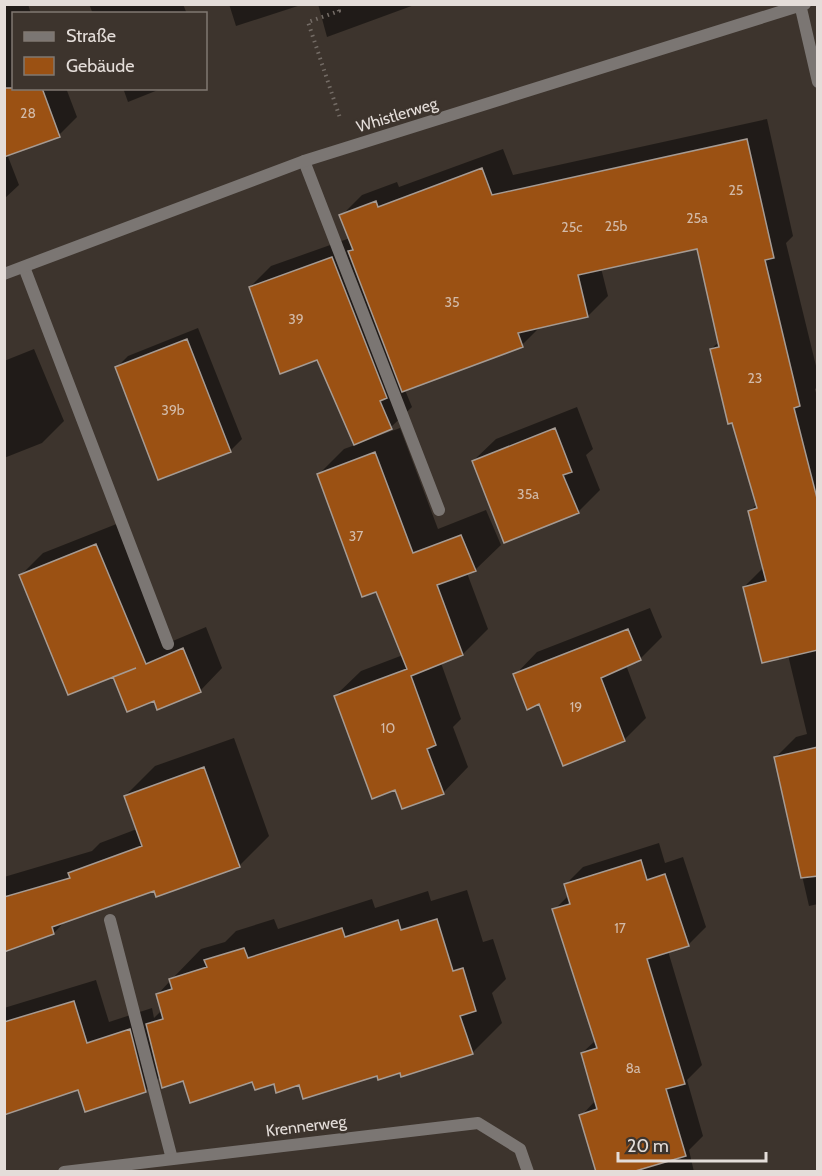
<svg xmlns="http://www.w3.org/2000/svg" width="822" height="1176" font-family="Cabin,sans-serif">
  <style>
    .shadow { fill: #0007 }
    .building { fill: #9b5113; stroke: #a69b93; stroke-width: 1.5 }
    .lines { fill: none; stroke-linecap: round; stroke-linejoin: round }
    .path { stroke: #746c66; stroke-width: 4; stroke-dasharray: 1.5 4.5; stroke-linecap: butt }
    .lane { stroke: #7b7673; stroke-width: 12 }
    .street { stroke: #7b7673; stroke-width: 12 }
    .labels { text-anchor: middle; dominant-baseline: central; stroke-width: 5; stroke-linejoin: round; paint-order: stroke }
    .number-label { font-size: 14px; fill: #d2baa8 }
    .street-label { font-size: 16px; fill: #e4ddd9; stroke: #3d342d }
  </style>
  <rect width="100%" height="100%" fill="#3d342d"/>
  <path class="shadow" d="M4,4H28L31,14H14V88H66L77,117L59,135L7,154L19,185L4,199Z
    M89,4H183L187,14H93Z
    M229,4H304L236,26Z
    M318,4H417L327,37Z
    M123,88H163L128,102Z
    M767,119L793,236L786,243L818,374V387L815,389L818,400V904L809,906L775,758L796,737L807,734L788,655L744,587L764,567L750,511L757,504L711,349L720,341L698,247L601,268L608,296L588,316L541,326L522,345L405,390L412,407L391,427L374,435L375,437L400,428L438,529L486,510L501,545L475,570L467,573L488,629L463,654L441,663L461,719L453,727L468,767L443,793L395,788L335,696L361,671L403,655L377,590L319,474L344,449L355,445L318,358L250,287L271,266L350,238L341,216L362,195L397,182L399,187L503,149L513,175Z
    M198,328L242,439L230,451L117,367L128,356Z
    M34,349L64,421L42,443L4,458V361Z
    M577,407L593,449L586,455L600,490L578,512L473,461L496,439Z
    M119,523L168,643L206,627L222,668L200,691L155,699L115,678L21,575L43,553Z
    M650,608L662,637L640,659L626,665L646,718L624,740L540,702L515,675L537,652Z
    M234,738L269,836L239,866L155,889L66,920L54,933L4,951V877L92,851L100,843L137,829L125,796L155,766Z
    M659,843L665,863L683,857L706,927L688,945L668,951L702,1065L687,1080L703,1136L689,1150L694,1172H598L581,1116L596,1100L582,1053L596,1040L554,910L569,895L565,885L583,867Z
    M467,890L483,942L493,939L506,979L492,993L502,1023L472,1053L401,1071L300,1083L161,1076L145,1091L79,1089L4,1113V1008L96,980L109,1022L152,1008L154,1018L162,1010L157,995L171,980L201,949L225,942L236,931L274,919L278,929L372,899L375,908L428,891L431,901Z"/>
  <path class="building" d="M4,88H42L60,137L4,157Z
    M747,139L774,258L765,260L800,406L794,408L818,502V650L762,663L743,587L766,581L748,511L757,508L732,423L728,424L710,349L719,347L697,249L578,275L588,317L518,333L523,347L402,392L348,251L353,250L339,215L376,201L378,207L482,168L492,195Z
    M332,257L387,398L380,401L392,429L354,445L317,360L280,374L249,287Z
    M187,339L231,452L158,480L115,367Z
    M555,428L572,472L563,475L579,513L504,543L472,461Z
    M375,452L413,553L461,535L476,571L437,585L463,655L411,676L436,745L427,749L444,794L402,809L395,790L372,799L334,696L407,669L376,592L362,597L317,474Z
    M96,544L146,664L183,648L201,692L157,710L154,701L127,712L113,677L136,668L68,695L19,575Z
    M628,629L641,660L601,678L625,741L563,766L539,704L527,710L513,674Z
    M818,747V876L801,878L774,757Z
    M204,767L240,867L156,897L154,891L52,927L54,934L4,952V897L70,878L68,873L142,846L124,796Z
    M641,860L647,880L665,874L689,946L647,959L685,1084L666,1089L686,1156L632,1172H596L579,1115L597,1109L581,1053L597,1048L552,909L570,904L564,884Z
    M437,919L453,971L463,968L476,1011L460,1016L473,1054L401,1077L400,1073L378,1080L377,1076L303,1099L299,1085L276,1093L274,1084L255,1090L252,1082L190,1103L183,1081L162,1088L146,1024L163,1019L156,994L172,989L169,979L207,967L204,960L244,948L248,958L342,928L345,937L398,920L401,930Z
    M74,1001L87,1043L130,1029L146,1092L85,1112L78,1090L4,1115V1022Z"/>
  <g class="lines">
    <path class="path" d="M337,4L339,11L308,22L340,118"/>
    <path class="lane" d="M304,161L439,510
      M24,267L168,644
      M110,920L172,1159"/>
    <path class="street" d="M800,4L818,82
      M4,274L304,161L805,4
      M64,1172L478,1123L520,1149L528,1172"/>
  </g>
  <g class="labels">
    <g class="number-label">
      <text x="28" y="113">28</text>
      <text x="736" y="190">25</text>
      <text x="697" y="218">25a</text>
      <text x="616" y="226">25b</text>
      <text x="572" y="227">25c</text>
      <text x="452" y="302">35</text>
      <text x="296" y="319">39</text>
      <text x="755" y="378">23</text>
      <text x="173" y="410">39b</text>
      <text x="528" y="494">35a</text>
      <text x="356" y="536">37</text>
      <text x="576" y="707">19</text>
      <text x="388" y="728">10</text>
      <text x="620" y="928">17</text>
      <text x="633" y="1068">8a</text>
    </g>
    <g class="street-label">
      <text transform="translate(397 115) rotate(-17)">Whistlerweg</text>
      <text transform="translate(306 1126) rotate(-7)">Krennerweg</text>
    </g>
  </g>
  <rect width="822" height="1176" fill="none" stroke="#e4ddd9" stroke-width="12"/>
  <rect x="12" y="12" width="195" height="78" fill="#3d342d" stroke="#807872" stroke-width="1.5"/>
  <rect x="24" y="32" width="30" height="9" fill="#7b7673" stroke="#807872" stroke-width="1.5"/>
  <text x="66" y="42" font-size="18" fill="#e4ddd9">Straße</text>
  <rect x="24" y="57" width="30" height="18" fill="#9b5113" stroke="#807872" stroke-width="1.5"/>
  <text x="66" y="72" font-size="18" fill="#e4ddd9">Gebäude</text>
  <path d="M618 1152v9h148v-9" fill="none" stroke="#e4ddd9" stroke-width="3"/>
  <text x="627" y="1152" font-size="18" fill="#e4ddd9" stroke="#3d342d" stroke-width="4.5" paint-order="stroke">20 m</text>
</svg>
